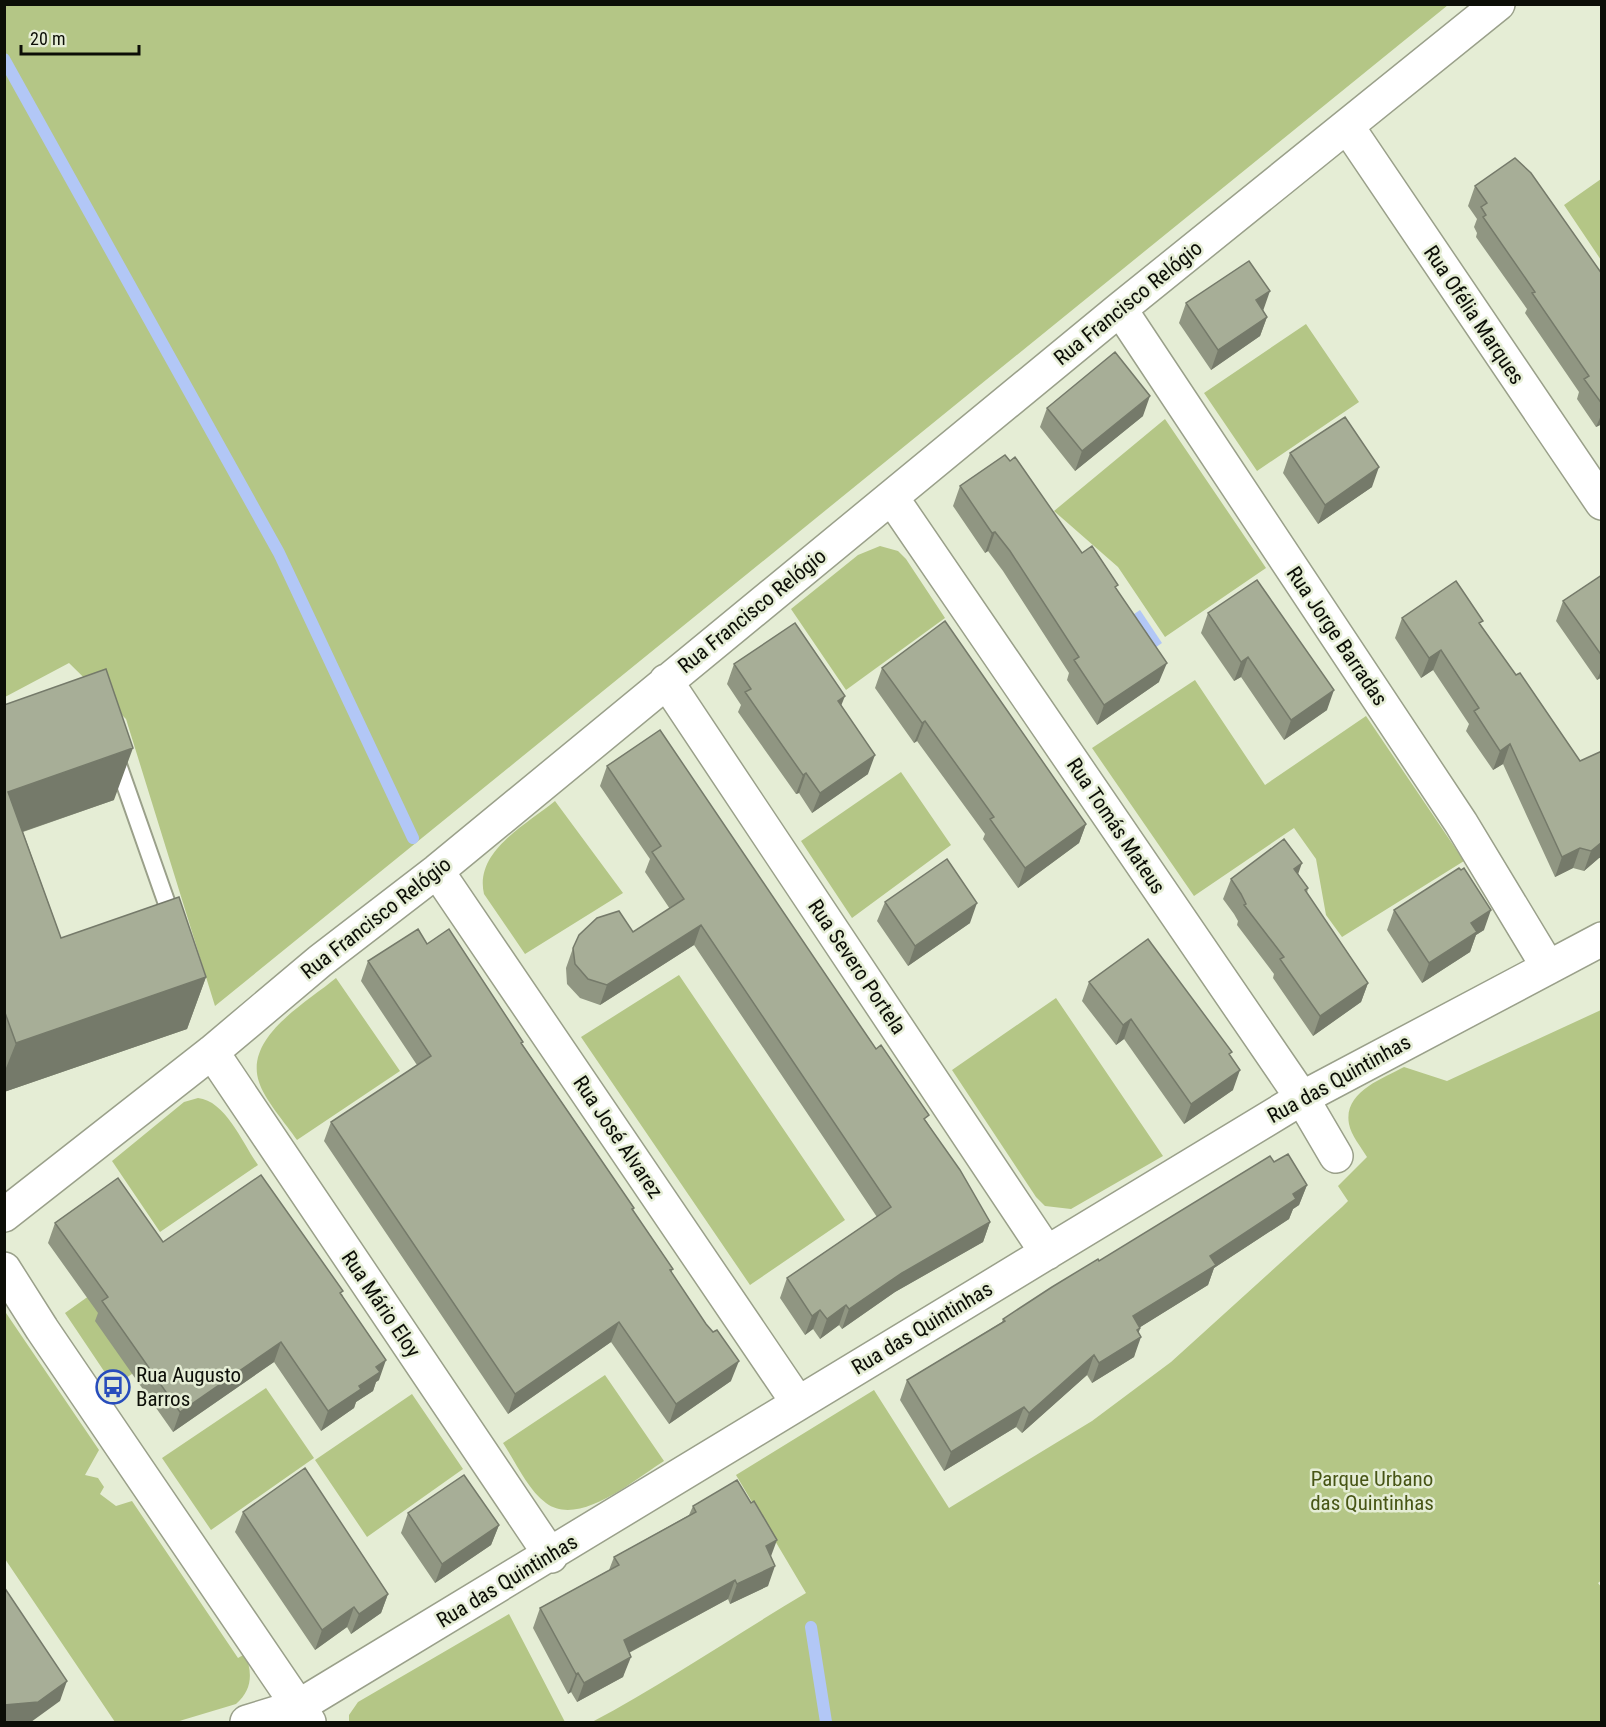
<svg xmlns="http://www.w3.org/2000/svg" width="1606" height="1727" font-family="'Roboto Condensed',sans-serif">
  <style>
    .green { fill: #b4c686 }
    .water { fill: #b2c7f6 }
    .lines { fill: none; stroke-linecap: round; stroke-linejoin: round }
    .stream { stroke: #b2c7f6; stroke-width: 12 }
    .lane-casing { stroke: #9aa08a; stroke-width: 20 }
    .street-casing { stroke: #9aa08a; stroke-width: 36 }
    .lane { stroke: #fff; stroke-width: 16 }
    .street { stroke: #fff; stroke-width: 33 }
    .wall { fill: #909682 }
    .shaded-wall { fill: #757a6a }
    .building { fill: #a7ae97; stroke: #757a6a; stroke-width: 1.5 }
    .labels { text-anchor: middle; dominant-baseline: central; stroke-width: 5; stroke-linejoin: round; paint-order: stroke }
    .street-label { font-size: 21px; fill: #0c0e07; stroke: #e5edd5 }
    .poi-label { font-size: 21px; fill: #0c0e07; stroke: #e5edd5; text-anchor: start }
    .park-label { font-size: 21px; fill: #475515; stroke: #e5edd5 }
  </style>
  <rect width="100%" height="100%" fill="#e5edd5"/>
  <path class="green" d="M5,5H1448L215,1006L126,719L69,663L5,697Z
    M1601,179V260L1564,205Z
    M1306,324L1359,402L1257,471L1204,393Z
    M1165,419L1266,568L1165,637L1118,567L1054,511Z
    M880,546L898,551L906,559L945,618L846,690L791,609L858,555Z
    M1195,680L1265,785L1366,716L1464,861L1342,937L1326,915L1316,859L1294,828L1194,896L1092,748Z
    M901,772L951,845L852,918L801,841Z
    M555,801L623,893L525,954L484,894C474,851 526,825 555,801Z
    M679,975L845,1220L750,1285L581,1037Z
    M336,978L400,1071L297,1140C286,1124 264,1099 259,1082C244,1037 306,1003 336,978Z
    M1056,998L1163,1156L1071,1209L1045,1206L1036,1197L952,1070Z
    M1601,1010L1602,1580L1598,1583L1602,1588L1601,1722H592C665,1683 734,1636 806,1593L736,1475L874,1390L949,1508L1092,1421L1171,1362L1342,1207L1348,1201L1338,1186L1367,1157C1361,1147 1351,1135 1349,1124C1343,1092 1382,1079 1404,1067L1447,1081Z
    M198,1098C226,1101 243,1144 258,1165L160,1232L112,1161L184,1102Z
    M166,1241L217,1317L114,1386L65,1313Z
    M4,1310L99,1450L85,1475L98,1478L104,1487L100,1494L116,1506L132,1501L238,1658L245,1654C253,1673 252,1690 236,1704L176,1722H115L5,1559Z
    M605,1375L664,1461C635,1479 579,1528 546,1503C528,1490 515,1461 503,1443Z
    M266,1388L314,1458L211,1530L162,1458Z
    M412,1394L463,1469L367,1537L315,1460Z
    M509,1614L565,1722H349V1715L358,1702Z"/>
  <path class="water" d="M1140,610L1162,643L1146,654L1086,647Z"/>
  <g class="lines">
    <path class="stream" d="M4,59L279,553L413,838
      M811,1627L826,1722"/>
    <defs>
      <path id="lane" d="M115,756L173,921"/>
      <path id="street" d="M1347,126L1602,503
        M1120,309L1461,823L1548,967
        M892,498L1302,1098L1336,1156
        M666,681L1047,1253
        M437,871L798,1403
        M212,1052L551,1556
        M4,1215L212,1052L320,961L437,871L1120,309L1498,4
        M4,1269L42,1329L309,1722
        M247,1722L299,1706L1302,1098L1602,939"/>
    </defs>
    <use href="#lane" class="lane-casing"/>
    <use href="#street" class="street-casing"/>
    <use href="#lane" class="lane"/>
    <use href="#street" class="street"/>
  </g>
  <path class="wall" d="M1475,186L1602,274V427L1600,425L1596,427L1577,399L1579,392L1525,313L1527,309L1476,237L1477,233L1474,227L1477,219L1468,206Z
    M1186,303L1263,310L1267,317L1260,336L1211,370L1179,323Z
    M1047,408L1143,416L1075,471L1040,427Z
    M1290,453L1372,487L1318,524L1283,473Z
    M960,486L1082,553L1117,590L1159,682L1097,725L1067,680L1069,673L1003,571L988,551L985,553L953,506Z
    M1602,575V677L1597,680L1556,621L1563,601Z
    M1208,613L1327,710L1284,740L1241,677L1234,681L1201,633Z
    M1402,618L1481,626L1516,675L1580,761L1602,751V857L1599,858L1584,871L1573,868L1555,877L1503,764L1493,770L1466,731L1469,724L1433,670L1421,678L1395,638Z
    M734,664L841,705L868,774L812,813L799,793L796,794L738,712L741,705L727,684Z
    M882,668L1086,824L1079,843L1018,888L983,839L985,834L917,741L914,743L875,688Z
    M4,705L114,800L23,832L61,938L206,977L187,1029L4,1092Z
    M607,766L859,1024L927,1122L990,1222L983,1242L895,1292L842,1329L839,1325L820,1339L813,1329L805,1335L780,1298L787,1278L877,1217L694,945L600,1005L580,998L567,984L566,968L573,948L633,932L670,909L645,872L650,859L600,786Z
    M1298,874L1308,888L1307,893L1368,983L1361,1002L1313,1036L1273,978L1274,974L1237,925L1238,921L1234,914L1223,899L1231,879Z
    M885,902L970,923L908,966L877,921Z
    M1394,910L1484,930L1476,935L1470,952L1422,983L1387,930Z
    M427,944L522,1044L634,1208L633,1211L673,1269L671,1273L731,1381L669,1424L611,1342L508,1414L324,1141L331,1122L417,1065L361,981L368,961Z
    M1089,982L1231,1057L1233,1090L1184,1124L1124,1039L1116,1045L1082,1001Z
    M1307,1185L1299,1205L1293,1209L1289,1219L1214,1268L1208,1285L1140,1327L1134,1357L1092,1383L1087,1375L1022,1433L1016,1427L944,1471L900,1400L907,1380L1002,1322L1003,1319L1099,1261Z
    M55,1223L163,1242L342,1294L379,1380L376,1382L373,1391L356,1402L354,1408L321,1431L274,1362L173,1432L95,1321L98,1313L48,1243Z
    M693,1506L771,1557L768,1586L730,1604L728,1599L629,1653L623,1677L577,1702L571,1692L568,1694L533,1628L540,1608L609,1570L614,1557L689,1515Z
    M243,1512L388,1594L381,1613L351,1634L347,1627L315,1650L235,1532Z
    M408,1513L499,1525L491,1545L435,1583L401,1533Z"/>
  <path class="shaded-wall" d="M1270,291L1263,311L1256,300Z
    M1267,317L1260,336L1211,370L1218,350Z
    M1150,396L1143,416L1075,471L1082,451Z
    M1602,413V421L1600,425L1596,427Z
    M1379,467L1372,487L1318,524L1325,505Z
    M995,532L988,551L985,553L992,533Z
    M1441,650L1433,670L1421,678L1429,658Z
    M1248,657L1241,677L1234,681L1241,662Z
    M1167,663L1159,682L1097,725L1104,705Z
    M1602,668V677L1597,680Z
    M1334,690L1327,710L1284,740L1291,720Z
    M845,696L837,716L838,701Z
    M925,721L917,741L914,743L922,723Z
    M1510,744L1503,764L1493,770L1500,751Z
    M133,748L114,800L4,838L8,792Z
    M875,755L868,774L812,813L820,793Z
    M806,773L799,793L796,794L803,775Z
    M1086,824L1079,843L1018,888L1025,868Z
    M1602,842V857L1599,858L1584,871L1591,851Z
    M1580,848L1573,868L1555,877L1562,857Z
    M1302,863L1295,883L1294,869Z
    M977,903L970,923L908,966L915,946Z
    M1491,910L1484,930L1476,935L1470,952L1422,983L1429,963L1471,923Z
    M701,925L694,945L600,1005L607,985Z
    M206,977L187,1029L4,1092V1073L16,1043Z
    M1368,983L1361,1002L1313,1036L1320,1016Z
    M1131,1019L1124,1039L1116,1045L1123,1025Z
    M1240,1070L1233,1090L1184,1124L1191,1104Z
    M1307,1185L1299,1205L1293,1209L1289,1219L1214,1268L1208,1285L1126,1336L1133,1316L1210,1256L1293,1194Z
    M990,1222L983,1242L895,1292L842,1329L849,1309L902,1273Z
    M846,1305L839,1325L820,1339L827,1319Z
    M820,1310L813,1329L805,1335L812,1316Z
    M619,1322L611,1342L508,1414L515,1394Z
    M1140,1328L1136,1340L1141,1337L1134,1357L1092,1383L1099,1363Z
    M281,1342L274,1362L173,1432L180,1412Z
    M1094,1355L1087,1375L1022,1433L1029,1413Z
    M386,1360L379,1380L376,1382L373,1391L356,1402L354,1408L321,1431L328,1411L359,1386L376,1367Z
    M739,1361L731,1381L669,1424L676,1404Z
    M1024,1407L1016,1427L944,1471L951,1452Z
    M499,1525L491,1545L435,1583L442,1564Z
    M777,1540L770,1559L766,1546Z
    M775,1566L768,1586L730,1604L737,1584Z
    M735,1580L728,1599L617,1659L624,1640Z
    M388,1594L381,1613L351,1634L359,1614Z
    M354,1607L347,1627L315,1650L322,1630Z
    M631,1657L623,1677L577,1702L584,1683Z
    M578,1673L571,1692L568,1694L576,1674Z
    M67,1681L60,1701L31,1722H4V1705Z"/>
  <path class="building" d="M1515,158L1531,173L1602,274V404L1584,379L1589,376L1532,293L1535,292L1483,217L1486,215L1481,207L1487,203L1475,186Z
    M1249,261L1270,291L1256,300L1267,317L1218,350L1186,303Z
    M1115,352L1150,396L1082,451L1047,408Z
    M1345,417L1379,467L1325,505L1290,453Z
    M1005,455L1010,461L1015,457L1082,553L1092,546L1118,585L1115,587L1167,663L1104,705L1074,660L1079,657L1010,551L995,532L992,533L960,486Z
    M1602,575V656L1563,601Z
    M1257,580L1334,690L1291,720L1248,657L1241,662L1208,613Z
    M1456,581L1483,621L1479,623L1516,675L1520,673L1580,761L1602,751V842L1591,851L1580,848L1562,857L1510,744L1500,751L1474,711L1479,708L1441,650L1429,658L1402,618Z
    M945,621L1086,824L1025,868L990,819L994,817L925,721L922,723L882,668Z
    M795,623L845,696L838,701L875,755L820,793L806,773L803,775L745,692L751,689L734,664Z
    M106,669L133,748L8,792L61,938L179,897L206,977L16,1043L4,1010V705Z
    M660,730L859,1024L876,1049L881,1045L929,1115L924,1119L960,1170L990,1222L902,1273L849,1309L846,1305L827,1319L820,1310L812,1316L787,1278L891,1207L701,925L607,985L588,979L575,964L573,948L579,935L597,918L619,911L633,932L684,899L652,852L661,846L607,766Z
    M1284,839L1302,863L1294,869L1308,888L1305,890L1368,983L1320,1016L1280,959L1284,957L1244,905L1246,904L1241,894L1231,879Z
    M947,859L977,903L915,946L885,902Z
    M1459,868L1461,870L1464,868L1491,910L1471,923L1477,932L1429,963L1394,910Z
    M418,929L427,944L449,929L523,1042L521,1043L634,1208L632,1209L673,1269L670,1270L706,1324L713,1332L717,1330L739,1361L676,1404L619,1322L515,1394L331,1122L431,1056L368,961Z
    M1148,939L1232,1052L1229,1054L1240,1070L1191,1104L1131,1019L1123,1025L1089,982Z
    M1288,1154L1307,1185L1293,1194L1296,1199L1210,1256L1216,1265L1133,1316L1140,1328L1137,1330L1141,1337L1099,1363L1094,1355L1029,1413L1024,1407L951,1452L907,1380L1005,1321L1003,1319L1052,1287L1098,1259L1099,1261L1270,1156L1274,1162Z
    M261,1175L343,1291L340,1293L386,1360L376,1367L380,1372L359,1386L361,1389L328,1411L281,1342L180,1412L102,1301L108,1297L55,1223L118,1178L163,1242Z
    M305,1468L388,1594L359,1614L354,1607L322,1630L243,1512Z
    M464,1475L499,1525L442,1564L408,1513Z
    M737,1480L751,1503L754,1501L777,1540L766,1546L775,1566L737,1584L735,1580L624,1640L631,1657L584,1683L578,1673L576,1674L540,1608L619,1565L614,1557L696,1512L693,1506Z
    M4,1587L67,1681L38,1702L4,1705Z"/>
  <defs>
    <symbol id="bus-ring" viewBox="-11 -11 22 22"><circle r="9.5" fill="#e5edd5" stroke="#284dbc" stroke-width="1.5"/><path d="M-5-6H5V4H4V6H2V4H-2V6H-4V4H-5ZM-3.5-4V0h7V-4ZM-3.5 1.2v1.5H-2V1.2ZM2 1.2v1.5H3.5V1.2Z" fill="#284dbc"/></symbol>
  </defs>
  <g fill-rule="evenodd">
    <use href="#bus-ring" x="94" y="1368" width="38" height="38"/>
  </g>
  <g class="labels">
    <g class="street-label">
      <text transform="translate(1128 303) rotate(-39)">Rua Francisco Relógio</text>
      <text transform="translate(1474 315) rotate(56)">Rua Ofélia Marques</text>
      <text transform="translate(752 611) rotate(-39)">Rua Francisco Relógio</text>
      <text transform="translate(1337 636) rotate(56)">Rua Jorge Barradas</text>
      <text transform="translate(1116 826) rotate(56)">Rua Tomás Mateus</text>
      <text transform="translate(376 918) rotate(-38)">Rua Francisco Relógio</text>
      <text transform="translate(857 967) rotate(56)">Rua Severo Portela</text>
      <text transform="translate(1339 1079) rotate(-29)">Rua das Quintinhas</text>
      <text transform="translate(618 1137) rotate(56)">Rua José Alvarez</text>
      <text transform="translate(381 1304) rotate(56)">Rua Mário Eloy</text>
      <text transform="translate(922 1328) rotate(-31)">Rua das Quintinhas</text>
      <text transform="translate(507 1581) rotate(-31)">Rua das Quintinhas</text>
    </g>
    <g class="poi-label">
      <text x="136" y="1375">Rua Augusto<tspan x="136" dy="24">Barros</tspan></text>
    </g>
    <g class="park-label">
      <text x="1372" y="1479">Parque Urbano<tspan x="1372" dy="24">das Quintinhas</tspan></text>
    </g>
  </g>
  <rect width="1606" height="1727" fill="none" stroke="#0c0e07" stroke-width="12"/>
  <path d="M21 45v9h118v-9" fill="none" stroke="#0c0e07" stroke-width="3"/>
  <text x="30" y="45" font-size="18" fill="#0c0e07" stroke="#e5edd5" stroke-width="4.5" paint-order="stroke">20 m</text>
</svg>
